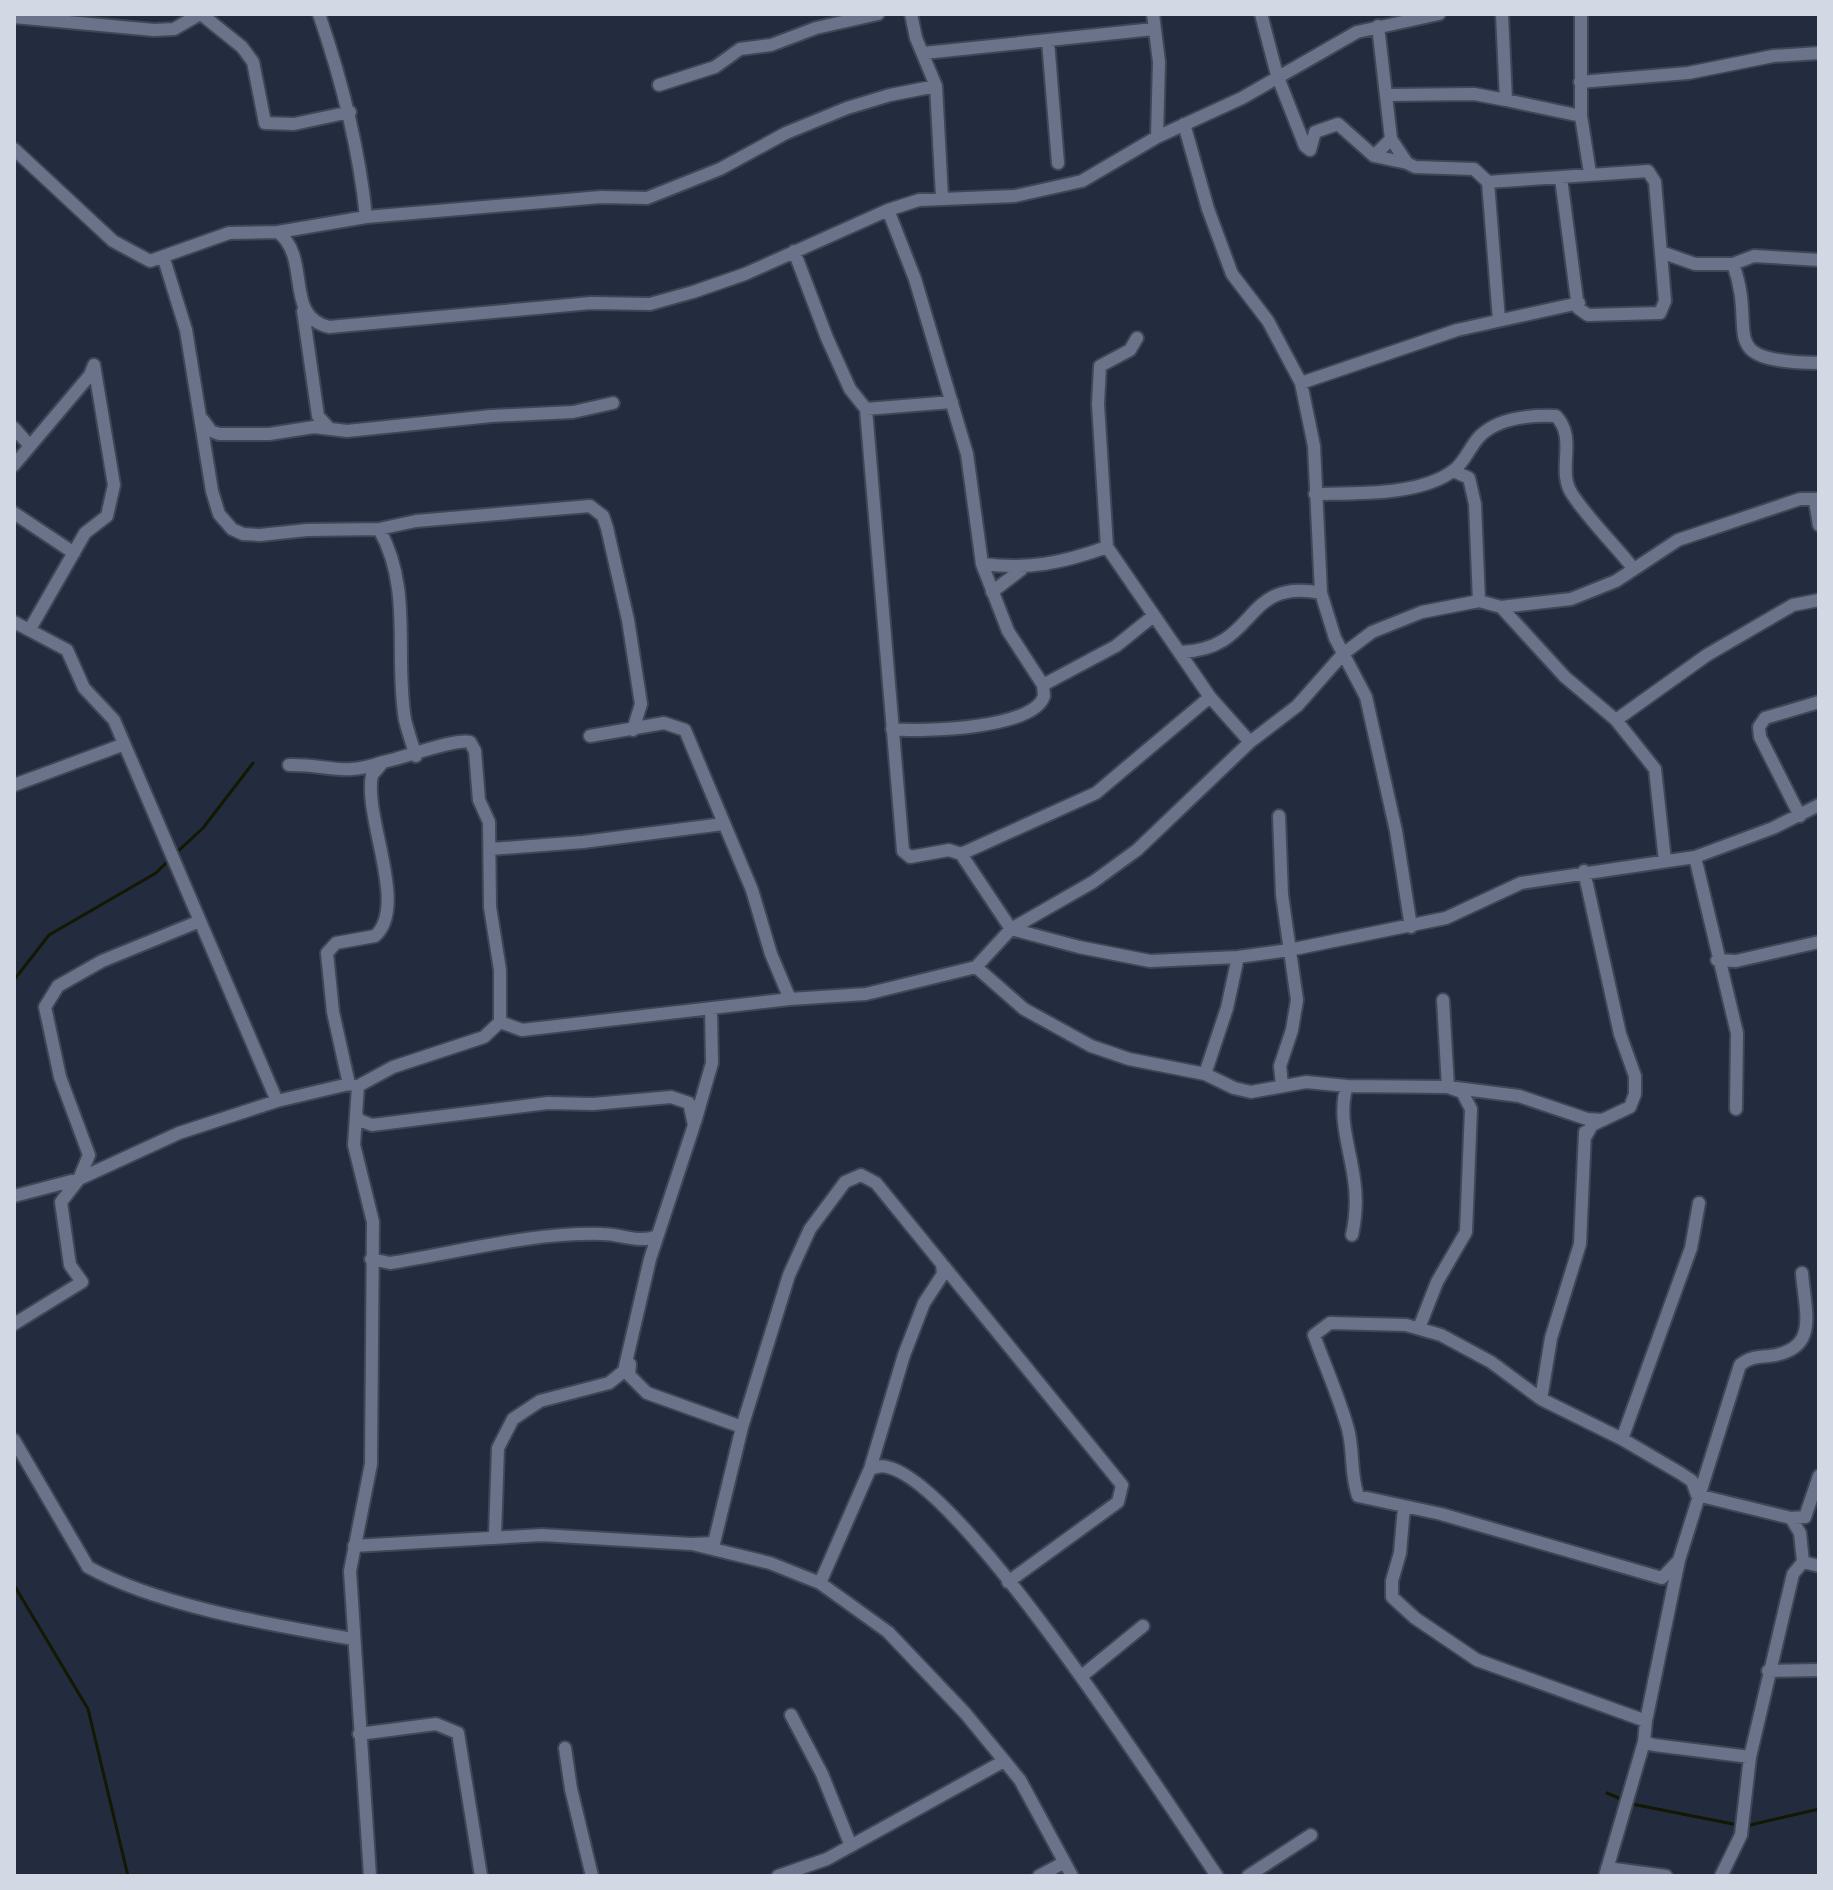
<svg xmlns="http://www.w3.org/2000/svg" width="1833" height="1890" font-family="'Titillium Web',sans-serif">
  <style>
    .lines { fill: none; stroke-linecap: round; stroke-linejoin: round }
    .stream { stroke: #121802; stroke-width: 3 }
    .minor-casing { stroke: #404656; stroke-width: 16 }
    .minor { stroke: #6a738a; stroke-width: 12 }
  </style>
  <rect width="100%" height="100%" fill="#232b3e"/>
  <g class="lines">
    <path class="stream" d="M175,854L203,828L253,763
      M14,980L49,935L156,873L170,859
      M14,1585L88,1709L128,1876
      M1607,1793L1621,1799
      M1632,1804L1738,1825
      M1746,1826L1819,1809"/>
    <defs>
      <path id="minor" d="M201,14L242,47L253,62L265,123L294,124L350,112
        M319,14C342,81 359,147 366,217
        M911,14L916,38L936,86L942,197
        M1153,14L1159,62L1157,137
        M1261,14L1277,75L1305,146L1310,150L1315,132L1338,124L1374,156L1407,163
        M1502,14L1506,100L1581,116
        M1581,14V116L1590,173
        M14,17L154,30L174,29L200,14
        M1048,41L1058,163
        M924,53L1154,29
        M1580,82L1688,73L1773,56L1819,53
        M659,85L715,67L740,49L771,45L816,28L878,14
        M1389,95L1474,94L1506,100
        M1184,124L1208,209L1232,274L1268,321L1301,383L1314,446L1321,593L1335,638L1366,697L1396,831L1411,927
        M1391,139L1407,163L1415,167L1474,169L1488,182L1648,171L1655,182L1665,301L1660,313L1588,315L1578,308L1561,178
        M14,149L113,241L150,261L229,233L278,232L366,217L601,197L647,198L720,169L786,133L847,108L890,95L936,86
        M1374,156L1391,139L1378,26
        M1488,182L1499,320
        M888,210L915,279L967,454L982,564L1008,631L1043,685L1044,696C1034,729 922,732 892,729
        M278,232C312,259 283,316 329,327L591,303L650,304L693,292L745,274L888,210L919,200L1015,196L1082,181L1157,137L1242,98L1357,32L1439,14
        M794,251L827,338L850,389L866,409L903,851L910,857L949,850L961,854L1096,793L1210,697
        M1661,252L1695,264H1733L1754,256L1819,260
        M164,259L186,330L212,491L219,514L232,529L243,534L260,535L307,530L379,529L416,521L590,506L603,516L607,528L628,620L641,704L633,730
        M1733,264C1759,334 1710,361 1819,363
        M303,311L318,416L328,427
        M1137,338L1130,350L1100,366L1098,404L1107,547L1210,697L1250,742
        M1301,383L1457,330L1579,303
        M866,409L952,402
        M203,420L211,431L219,434H269L314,427L347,431L491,416L573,412L613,403
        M14,428L30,446
        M14,465L90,375L94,365
        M1453,471L1469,478L1475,504L1479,601
        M1315,494C1355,493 1421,496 1454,470C1465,462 1470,446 1480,436C1499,417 1532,415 1556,416C1578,439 1556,470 1572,494C1589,520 1614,544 1633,568
        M1815,501L1819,525
        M14,513L74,553
        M379,529C413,589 394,655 405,720C408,732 412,744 416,756
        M982,564C1029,570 1062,563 1107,547
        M992,592L1022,569
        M1501,607L1565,677L1616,720L1655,769L1665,861
        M14,622L67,650L84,688L114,720L277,1101
        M30,629L85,533L107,516L114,485L94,365
        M1181,652C1260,649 1241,577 1321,593
        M1043,685L1116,646L1152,617
        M1616,720L1707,655L1793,605L1819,600
        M590,736L664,723L685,730L752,890L771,954L790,999L866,994L976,967L1011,929L1093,882L1137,850L1250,742L1297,706L1343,654L1372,632L1422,612L1479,601L1501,607L1571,599L1616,581L1678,540L1800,499H1819
        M289,765C327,764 342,777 383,762
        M14,785L122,745
        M1279,816L1282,895L1297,1000L1292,1030L1280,1066L1282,1085
        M1800,816L1760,737L1759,727L1765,718L1819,702
        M491,849L583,842L723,824
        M961,854L1011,929L1079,947L1150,961L1238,957L1289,950L1446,918L1521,883L1695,857L1773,828L1819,805
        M1695,857L1737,1033L1736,1109
        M1584,871L1620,1034L1635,1076V1094L1630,1107L1592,1125L1586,1136
        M1717,960L1736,961L1819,942
        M976,967L1024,1009L1091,1046L1129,1059L1205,1074L1234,1088L1251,1092L1306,1082L1347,1086L1448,1087L1519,1096L1587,1119L1603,1120
        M500,1022L522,1030L790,999
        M1205,1074L1227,1008L1238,957
        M349,1084L333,1012L327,953L336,943L375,936C409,906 363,817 372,775L383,762C404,758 455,738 470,742L475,751L479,800L489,822L490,907L500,970V1022L484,1037L393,1067L358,1086
        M1347,1086C1337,1116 1350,1148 1354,1179C1357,1198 1356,1217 1352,1235
        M356,1114L359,1120L372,1125L548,1103L593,1104L671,1097L689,1103L694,1125L650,1259L624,1371L609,1383L540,1401L513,1419L498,1448L495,1535
        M695,1122L712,1063L711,1009
        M14,1196L79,1179L179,1133L277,1101L349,1084L358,1086L354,1145L373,1222L371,1464L350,1571L370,1876
        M371,1259L390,1263C459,1252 533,1232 603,1234C621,1234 640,1244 657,1236
        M14,1324L82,1282L70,1265L61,1202L79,1179L89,1155L60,1077L45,1007L58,986L102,961L200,921
        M1419,1328L1437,1282L1466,1232L1471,1109L1462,1092L1448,1087L1443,1000
        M630,1364L629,1375L647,1393L742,1427
        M1541,1399L1551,1338L1580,1244L1585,1132
        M1622,1439L1691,1248L1699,1203
        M14,1440L88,1567C158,1606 273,1625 353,1639
        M870,1469C876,1467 881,1465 887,1467C963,1483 1166,1801 1217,1876
        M1404,1507L1400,1553L1392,1581V1597L1415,1618L1477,1660L1646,1721
        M1791,1518L1800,1533L1803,1562L1819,1566
        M692,1544L714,1543L742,1427L789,1275L810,1229L845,1182L861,1175L876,1183L1122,1485L1118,1502L1008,1582
        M354,1546L542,1535L692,1544L770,1563L820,1583L888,1632L965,1713L1020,1780L1072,1876
        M1679,1560L1662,1578L1441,1514L1358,1496C1350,1474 1354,1452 1348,1429C1339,1397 1325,1366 1314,1335L1330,1323L1406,1325L1441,1335L1491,1362L1541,1399L1622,1439L1680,1473L1692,1481L1697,1495L1791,1518L1805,1517L1819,1476
        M820,1583L870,1469L904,1355L924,1303L943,1274L942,1264
        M1768,1671L1819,1670
        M1083,1675L1143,1626
        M791,1715L822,1774L851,1846
        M359,1734L436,1724L458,1733L481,1876
        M565,1748L571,1789L592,1876
        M1750,1757L1793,1574L1803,1562
        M1607,1868L1666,1876
        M778,1876L827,1859L1004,1761
        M1039,1876L1063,1863
        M1248,1876L1311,1835
        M1605,1876L1644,1742
        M1721,1876L1741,1835L1750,1757L1654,1745L1644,1742L1646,1721L1679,1560L1740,1365C1749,1357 1758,1357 1769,1356C1820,1350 1805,1313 1802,1273"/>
    </defs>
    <use href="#minor" class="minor-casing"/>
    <use href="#minor" class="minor"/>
  </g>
  <rect width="1833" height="1890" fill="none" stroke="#d3d8e5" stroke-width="32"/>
</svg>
